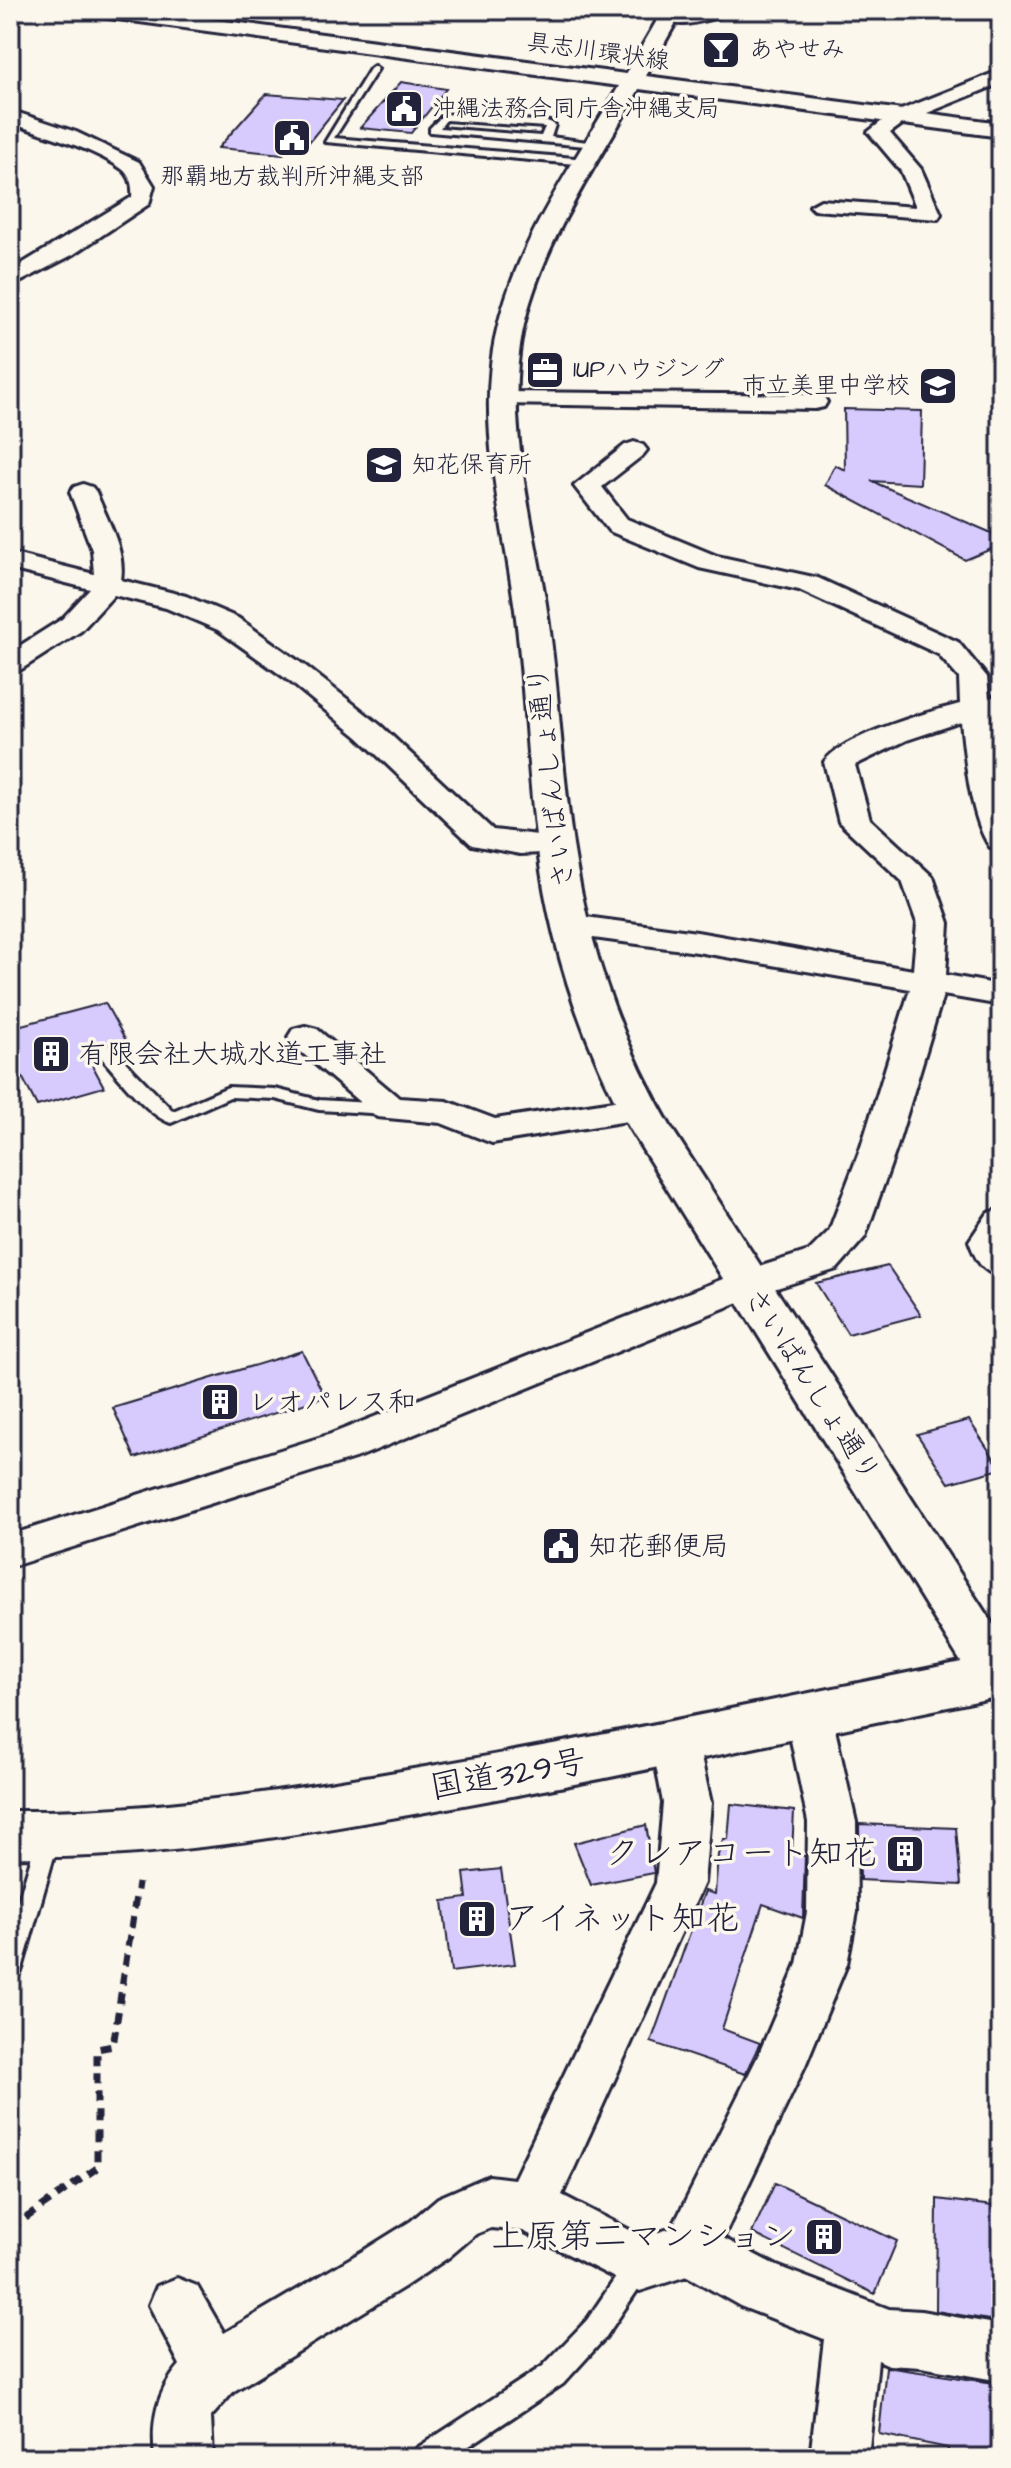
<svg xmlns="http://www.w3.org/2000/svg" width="1011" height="2468" font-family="'Architects Daughter','Klee One',sans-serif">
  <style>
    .building { fill: #d7cafc; stroke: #22223b; stroke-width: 2 }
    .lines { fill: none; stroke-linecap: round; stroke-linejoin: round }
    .lane-casing { stroke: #22223b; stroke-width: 6 }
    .street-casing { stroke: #22223b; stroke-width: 6 }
    .secondary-casing { stroke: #22223b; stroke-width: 6 }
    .highway-casing { stroke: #22223b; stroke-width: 6 }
    .path { stroke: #22223b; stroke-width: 7; stroke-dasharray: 11 8; stroke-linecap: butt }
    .lane { fill: #fbf7ec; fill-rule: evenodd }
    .street { fill: #fbf7ec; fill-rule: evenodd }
    .secondary { fill: #fbf7ec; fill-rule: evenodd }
    .highway { fill: #fbf7ec; fill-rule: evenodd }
    .labels { text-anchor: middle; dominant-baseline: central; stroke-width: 7; stroke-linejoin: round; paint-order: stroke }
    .far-poi-label { font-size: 24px; fill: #22223b; stroke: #fbf7ec; text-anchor: start }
    .far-street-label { font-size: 24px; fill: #22223b; stroke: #fbf7ec }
    .street-label { font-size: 28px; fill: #22223b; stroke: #fbf7ec }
    .poi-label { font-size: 28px; fill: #22223b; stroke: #fbf7ec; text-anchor: start }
    .near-street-label { font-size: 34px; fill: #22223b; stroke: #fbf7ec }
    .near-poi-label { font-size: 34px; fill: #22223b; stroke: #fbf7ec; text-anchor: end }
  </style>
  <rect width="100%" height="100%" fill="#fbf7ec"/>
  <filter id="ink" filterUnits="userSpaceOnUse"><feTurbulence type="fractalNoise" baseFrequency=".0125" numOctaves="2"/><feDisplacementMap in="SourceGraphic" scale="16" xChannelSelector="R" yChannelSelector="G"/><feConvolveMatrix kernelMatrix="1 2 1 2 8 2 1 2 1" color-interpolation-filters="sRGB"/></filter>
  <g filter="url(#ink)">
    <path class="building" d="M401,82L446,89L411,133L360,128Z
      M266,94L343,100L305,147L291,146L283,154L218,148Z
      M844,409L922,411L920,484L871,481L1001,537V545L965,560L825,485L835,465L845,470Z
      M105,1003L128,1044L116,1047L102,1042L94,1047V1053L87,1055L104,1087L37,1106L10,1053V1028Z
      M888,1266L921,1315L848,1334L816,1283Z
      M302,1351L325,1397L135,1458L113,1408Z
      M969,1420L1001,1469L949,1483L917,1434Z
      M731,1804L794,1811L792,1854L805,1856L803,1918L763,1904L722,2029L760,2043L745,2074L651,2042L705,1891L715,1894L718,1855L723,1839H728Z
      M859,1824L956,1828L961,1885L860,1880Z
      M646,1825L654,1873L591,1885L574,1843Z
      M501,1869L515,1964L451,1972L443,1901L467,1898L464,1873Z
      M775,2183L897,2241L875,2294L752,2233Z
      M937,2199L1001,2207V2322L936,2311Z
      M886,2367L1001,2384V2458H947L948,2448L879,2434Z"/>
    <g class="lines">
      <defs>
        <path id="lane" d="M374,66L378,69L334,138L587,159L592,162L587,165L325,142L370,69Z
          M444,114L550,122L555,125L551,137L602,144L597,147L430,132V128ZM446,120L545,127L541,136L440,128Z
          M104,1045L110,1046L173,1111L228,1087L275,1089L319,1100L387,1104L396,1109L387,1114L319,1110L275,1099L230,1097L171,1123C147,1116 116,1073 98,1054L96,1050Z
          M49,1825L57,1828L60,1835L22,1969L18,1976L10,1979V1929L38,1835L41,1828Z
          M640,2251L649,2255L653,2264L649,2273L605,2338L563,2384L451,2458H413L417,2448L543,2366L587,2320L631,2255Z"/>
        <path id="street" d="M699,10H731L728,14C709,19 677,32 660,17L669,12Z
          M1001,70V83L905,122L890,133L921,169L941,214L938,219L814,210L810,206L821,200L916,207L901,171L868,132L891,114Z
          M10,110L76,132L139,162L154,186L149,204L74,254L10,287V271L132,197C133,187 131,176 122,169C95,149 43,134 10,123Z
          M503,392L815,395L824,397L827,402L824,407L815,409L494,404L491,399L494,394Z
          M634,442L643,445L647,450L643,455L602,487L627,519L717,556L818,578L958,642L987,677L989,698L1001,695V713L990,715L1001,783V849L990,847C970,818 965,757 961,722L907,740L855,765L870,819L933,877L949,923L946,975L1001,985V1005L943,995L897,1147L865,1237L837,1269L761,1293L361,1456L10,1567V1535L331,1434L733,1275L809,1251L829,1231L861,1147L910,989L697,952L571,935L559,932L555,925L559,918L571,915L697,932L913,970L917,923L902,881L839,822L824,762C842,736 928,712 960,704L959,678L938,654L799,590L699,568L609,531L574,486L625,445Z
          M83,484L92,487L96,492C107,520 126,550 121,580L186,596L238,618L308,668L380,725L493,830L566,838L571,845L566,852L520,854L472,845L358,737L288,680L218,630L166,608L114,595L81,631L20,670L10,673V652L62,619L90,589L10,569V553L94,574L92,550L70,492L74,487Z
          M305,1026L317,1029L399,1098L447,1101L495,1119L640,1097L653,1100L658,1108L653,1116L640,1119L492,1143L441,1123L377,1117L293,1045L288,1037L293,1029Z
          M1001,1209V1277C981,1271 976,1260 969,1241L988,1213Z
          M809,1697L825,1703L832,1716L856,1822L857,1912L847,1964L805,2066L723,2238L777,2266L889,2309L921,2311L1001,2325V2381L921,2367L889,2365L878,2360L868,2458H810L824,2339L740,2306L687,2276L640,2291L523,2231L491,2228L476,2234L449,2257L404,2287L234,2391L211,2417L213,2458H155C151,2423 156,2392 180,2365L149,2305L157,2286L177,2278L197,2286L224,2333L366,2249L411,2221L438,2198L489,2176L514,2179L656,1883L663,1803L652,1744L659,1731L675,1725L691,1731L698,1744L711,1803L704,1883L562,2195L643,2237L672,2228L758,2056L797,1964L807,1912L808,1822L786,1716L793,1703Z"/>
        <path id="secondary" d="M84,10H141L626,74L663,10H683L646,76L1001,123V137L639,89C596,167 540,245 522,334C505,423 532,516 546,604C559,684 561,765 573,845C588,945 621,1042 672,1129L1001,1637V1696L979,1691L630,1129C581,1041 550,945 537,844C527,766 525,688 515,610C503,519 476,425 496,334C515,244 573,165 619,86L94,16Z"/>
        <path id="highway" d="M1001,1654V1696C811,1735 622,1777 431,1811C291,1836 153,1860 10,1857V1811C153,1813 291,1790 431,1766C622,1733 811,1692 1001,1654Z"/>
      </defs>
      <use href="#lane" class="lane-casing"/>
      <use href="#street" class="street-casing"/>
      <use href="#secondary" class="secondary-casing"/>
      <use href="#highway" class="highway-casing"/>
      <path class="path" d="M10,2229L97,2168V2049L113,2046L138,1883"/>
      <use href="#lane" class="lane"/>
      <use href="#street" class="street"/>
      <use href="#secondary" class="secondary"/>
      <use href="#highway" class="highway"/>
    </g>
  </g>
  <defs>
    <symbol id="bar-square" viewBox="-11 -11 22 22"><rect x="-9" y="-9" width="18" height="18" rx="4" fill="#22223b" stroke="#fbf7ec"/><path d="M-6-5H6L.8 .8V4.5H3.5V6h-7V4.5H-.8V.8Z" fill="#fff"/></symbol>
    <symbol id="civic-square" viewBox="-11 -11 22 22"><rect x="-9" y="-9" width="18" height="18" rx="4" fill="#22223b" stroke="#fbf7ec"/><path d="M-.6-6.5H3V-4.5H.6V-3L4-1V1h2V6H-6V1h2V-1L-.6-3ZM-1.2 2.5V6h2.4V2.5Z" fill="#fff"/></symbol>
    <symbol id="office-square" viewBox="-11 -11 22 22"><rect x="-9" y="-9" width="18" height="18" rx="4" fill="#22223b" stroke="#fbf7ec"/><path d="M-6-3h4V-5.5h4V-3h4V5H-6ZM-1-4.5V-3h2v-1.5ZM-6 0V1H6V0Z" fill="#fff"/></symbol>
    <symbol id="school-square" viewBox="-11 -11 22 22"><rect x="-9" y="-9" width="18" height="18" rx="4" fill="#22223b" stroke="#fbf7ec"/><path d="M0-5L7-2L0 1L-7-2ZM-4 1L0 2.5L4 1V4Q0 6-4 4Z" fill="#fff"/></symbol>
    <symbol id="building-square" viewBox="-11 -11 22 22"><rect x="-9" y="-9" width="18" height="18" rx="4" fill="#22223b" stroke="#fbf7ec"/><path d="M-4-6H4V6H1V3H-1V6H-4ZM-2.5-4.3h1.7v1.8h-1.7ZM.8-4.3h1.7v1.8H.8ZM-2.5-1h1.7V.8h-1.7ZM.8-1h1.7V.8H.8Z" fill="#fff"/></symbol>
  </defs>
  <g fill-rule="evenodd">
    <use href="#bar-square" x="699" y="28" width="44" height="44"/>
    <use href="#civic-square" x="382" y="87" width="44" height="44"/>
    <use href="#civic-square" x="270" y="116" width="44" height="44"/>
    <use href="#office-square" x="523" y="348" width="44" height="44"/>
    <use href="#school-square" x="916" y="364" width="44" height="44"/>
    <use href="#school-square" x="362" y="443" width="44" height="44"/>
    <use href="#building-square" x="29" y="1032" width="44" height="44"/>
    <use href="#building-square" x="198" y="1380" width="44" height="44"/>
    <use href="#civic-square" x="539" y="1524" width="44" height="44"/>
    <use href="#building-square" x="883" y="1832" width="44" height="44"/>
    <use href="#building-square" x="455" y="1897" width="44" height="44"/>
    <use href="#building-square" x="802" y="2215" width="44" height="44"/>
  </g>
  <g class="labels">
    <g class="far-poi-label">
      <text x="749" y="50">あやせみ</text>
      <text x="432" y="109">沖縄法務合同庁舎沖縄支局</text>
      <text x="292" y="177" text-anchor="middle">那覇地方裁判所沖縄支部</text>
      <text x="573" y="370">1UPハウジング</text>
      <text x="910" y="386" text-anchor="end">市立美里中学校</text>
      <text x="412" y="465">知花保育所</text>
    </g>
    <g class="far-street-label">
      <text transform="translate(598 52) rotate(8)">具志川環状線</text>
    </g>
    <g class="street-label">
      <text transform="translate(551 777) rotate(-97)">さいばんしょ通り</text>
      <text transform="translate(812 1385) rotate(57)">さいばんしょ通り</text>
    </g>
    <g class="poi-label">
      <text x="79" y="1054">有限会社大城水道工事社</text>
      <text x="248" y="1402">レオパレス和</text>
      <text x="589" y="1546">知花郵便局</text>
    </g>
    <g class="near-street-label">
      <text transform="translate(508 1775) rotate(-10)">国道329号</text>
    </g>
    <g class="near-poi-label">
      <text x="877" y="1854">クレアコート知花</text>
      <text x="505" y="1919" text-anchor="start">アイネット知花</text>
      <text x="796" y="2237">上原第二マンション</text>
    </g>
  </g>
  <rect width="1011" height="2468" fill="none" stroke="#fbf7ec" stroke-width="40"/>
  <rect x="20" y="20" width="971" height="2428" fill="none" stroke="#22223b" stroke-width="3" filter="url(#ink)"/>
</svg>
